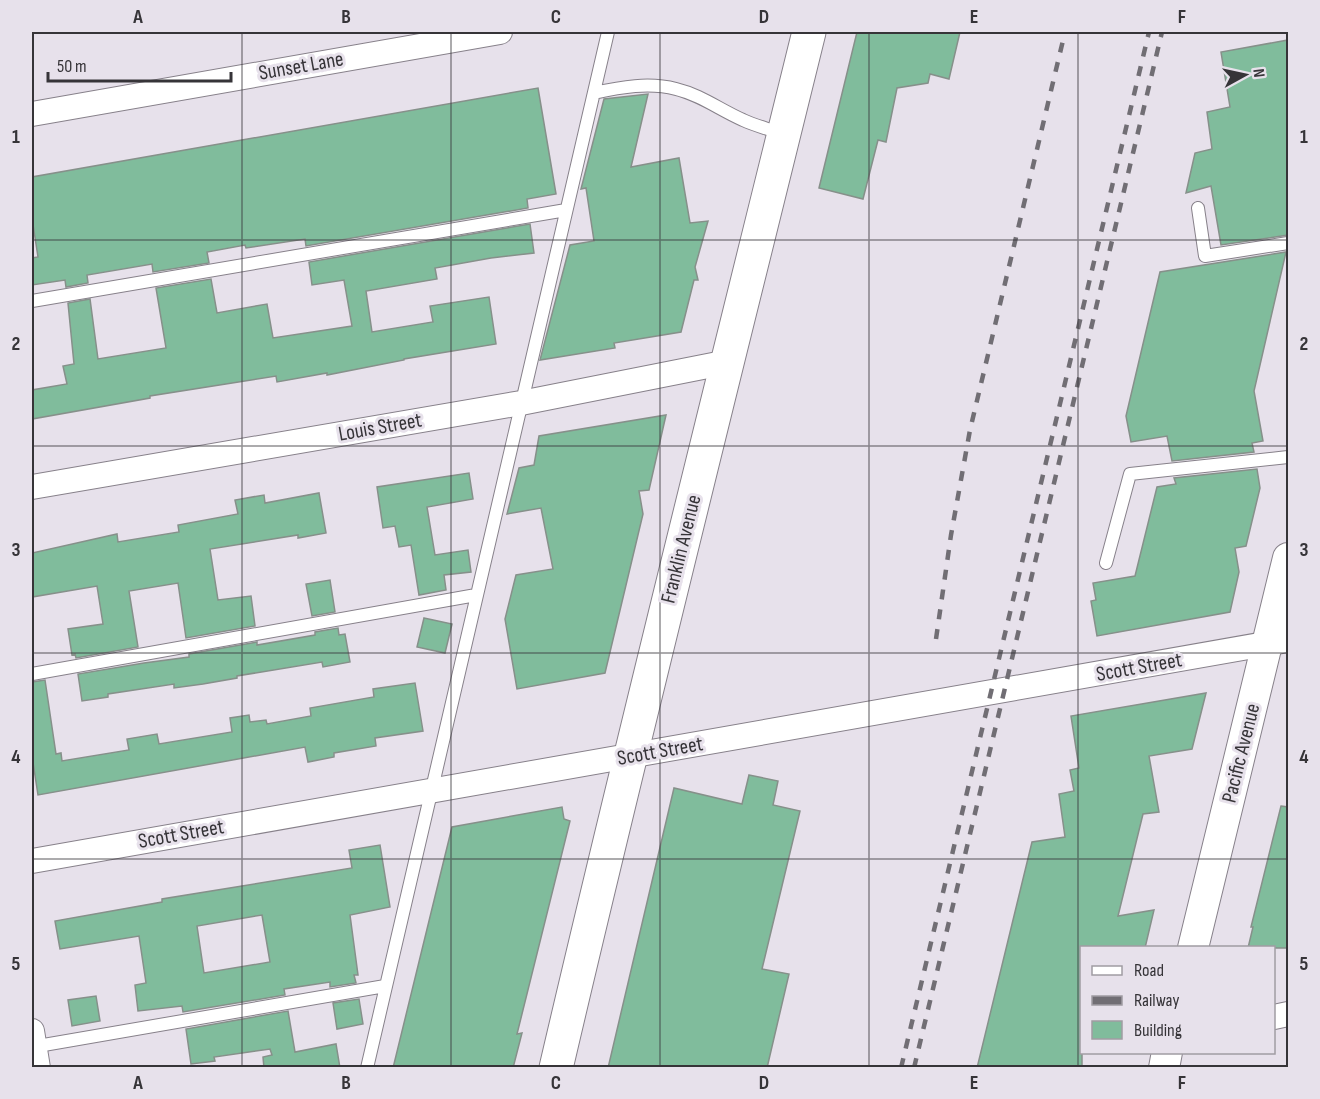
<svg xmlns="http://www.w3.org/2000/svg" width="1320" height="1099" font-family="'Sofia Sans Condensed',sans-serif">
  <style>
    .building { fill: #80bc9c; stroke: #86908a; stroke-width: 1.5; fill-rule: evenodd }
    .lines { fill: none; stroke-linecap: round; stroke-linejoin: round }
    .service-casing { stroke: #87818a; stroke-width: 14 }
    .minor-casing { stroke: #87818a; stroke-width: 26 }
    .tertiary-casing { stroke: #87818a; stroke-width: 32 }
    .secondary-casing { stroke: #87818a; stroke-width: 35 }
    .service { stroke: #fff; stroke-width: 12 }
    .minor { stroke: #fff; stroke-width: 24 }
    .tertiary { stroke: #fff; stroke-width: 30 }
    .secondary { stroke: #fff; stroke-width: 33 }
    .rail { stroke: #716e74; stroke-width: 4.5; stroke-dasharray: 10 10; stroke-linecap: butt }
    .grid { fill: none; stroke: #363438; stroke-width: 1.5; stroke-opacity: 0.55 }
    .labels { text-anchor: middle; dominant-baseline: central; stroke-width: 6; stroke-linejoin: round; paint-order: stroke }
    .street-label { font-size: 21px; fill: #363438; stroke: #e7e1eb }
    .neatline { fill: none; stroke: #363438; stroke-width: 2 }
    .grid-label { font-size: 20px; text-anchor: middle; font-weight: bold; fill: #363438 }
  </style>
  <rect width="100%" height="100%" fill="#e7e1eb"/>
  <path class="building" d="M857,32H960L949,79L930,74L928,83L897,88L886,142L878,140L863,199L819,188Z
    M1288,40V235L1221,245L1211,186L1186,193L1195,153L1212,149L1207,112L1230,107L1221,52Z
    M538,88L556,194L527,199L528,208L306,246L305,239L246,248L245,245L207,252L209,263L153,272L152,264L87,275L88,283L66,287L65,280L32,285V258L38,257L32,218V177Z
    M648,94L631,167L679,158L690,223L708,221L695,267L698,280H694L681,332L614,343L615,348L540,360L570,245L594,241L586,188L581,189L604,99Z
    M530,224L534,253L491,258L435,268L437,279L366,291L372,332L433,322L430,306L489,297L496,344L404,359V360L327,375V373L277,382L276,376L150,396V398L32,419V390L67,384L63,366L74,364L68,303L90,299L98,359L166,348L156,288L211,279L217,313L267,304L273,338L352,326L344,280L312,285L309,262Z
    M1286,252L1254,391L1263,441L1252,443L1254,452L1172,461L1167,436L1131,442L1126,416L1160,272Z
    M666,415L649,490L639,491L643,514L605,673L517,689L505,619L516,575L553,569L541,508L507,514L519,468L534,465L539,436Z
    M1257,469L1260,488L1246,546L1235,548L1239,572L1230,612L1097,636L1091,601L1096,600L1093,583L1135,576L1157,487L1176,484L1174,478Z
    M469,473L473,499L427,507L435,555L468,550L471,572L444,575L446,590L419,595L411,545L399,547L395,526L383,528L377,487Z
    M319,493L326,533L298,538V535L210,549L218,600L251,596L255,626L186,638L178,583L129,591L138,647L76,658L75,654L72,655L68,629L103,624L97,586L32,597V553L117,534L118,542L179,532L178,525L238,514L235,500L264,495L265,503Z
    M330,580L335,612L312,616L306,584Z
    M424,618L452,624L445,653L417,647Z
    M338,628L339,635L345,634L350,662L323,667L322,662L237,676V678L203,684L174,688V684L108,694V697L82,701L78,674L144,663L189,657V654L257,642V645L315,635V632Z
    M45,680L56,754L61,753L62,761L129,750L127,739L157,734L159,744L232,732L230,718L249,715L250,722L266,720L267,724L311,716L310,708L374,697L373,689L415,683L423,731L375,738L376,746L334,753V757L308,762L305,747L38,795L32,756V682Z
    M1206,693L1192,749L1149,756L1159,812L1143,814L1118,916L1154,910L1145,948H1082V1068H977L1032,842L1065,837L1059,794L1074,791L1070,770L1079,768L1071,716Z
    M749,775L778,781L773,805L800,811L762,969L789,974L767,1068H608L674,788L742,804Z
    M1281,806L1288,807V948H1248L1253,927H1251Z
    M562,807L564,819L570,821L517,1034L522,1033L513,1068H393L452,827Z
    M380,845L390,907L350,915L358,975H354L356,983L330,987V982L284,989L285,995L183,1012L182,1006L138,1011L135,985L146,983L139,936L60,949L55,921L162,902V899L352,868L349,850ZM262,915L270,962L204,973L197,926Z
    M96,996L100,1021L72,1026L68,1000Z
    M359,999L363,1024L337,1029L333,1003Z
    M288,1011L295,1052L336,1044L340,1068H264L263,1057L272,1055L270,1049L214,1057L215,1061L191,1064L186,1029Z"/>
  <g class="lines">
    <defs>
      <path id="service" d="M594,93C621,87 649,82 676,89C701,95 720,110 743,120C756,126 769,129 782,134
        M1198,208L1205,256L1288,243
        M32,301L566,210
        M1106,563L1130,474L1288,457
        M32,674L476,595
        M32,1047L385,986
        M367,1068L608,32"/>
      <path id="minor" d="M32,114L500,32
        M32,487L521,403L728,362
        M32,861L1288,640
        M1274,1017L1288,1014
        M32,1031L38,1068"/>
      <path id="tertiary" d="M1193,948L1288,558
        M1164,1068L1167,1052"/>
      <path id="secondary" d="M556,1068C637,721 724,377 809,32"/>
    </defs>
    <use href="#service" class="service-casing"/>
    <use href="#minor" class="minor-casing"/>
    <use href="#tertiary" class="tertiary-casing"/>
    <use href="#secondary" class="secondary-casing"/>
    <use href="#service" class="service"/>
    <use href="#minor" class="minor"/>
    <use href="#tertiary" class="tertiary"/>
    <use href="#secondary" class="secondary"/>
    <path class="rail" d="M936,639L951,535L970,430L1065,32
      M901,1068L1149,32
      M914,1068L1162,32"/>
  </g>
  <path class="grid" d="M242,32V1068M451,32V1068M660,32V1068M869,32V1068M1078,32V1068M32,240H1288M32,446H1288M32,653H1288M32,859H1288"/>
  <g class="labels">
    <g class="street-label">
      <text transform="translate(301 66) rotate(-10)">Sunset Lane</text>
      <text transform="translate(380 427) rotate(-10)">Louis Street</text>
      <text transform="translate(681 549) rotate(-76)">Franklin Avenue</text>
      <text transform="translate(1139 667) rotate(-10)">Scott Street</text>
      <text transform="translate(660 751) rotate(-10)">Scott Street</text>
      <text transform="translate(1241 753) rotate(-76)">Pacific Avenue</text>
      <text transform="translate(181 834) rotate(-10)">Scott Street</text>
    </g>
  </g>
  <rect width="1320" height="1099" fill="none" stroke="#e7e1eb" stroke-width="66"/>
  <rect x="1080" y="946" width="195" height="108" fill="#e7e1eb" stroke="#a09ca3" stroke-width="1.5"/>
  <rect x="1092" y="966" width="30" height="9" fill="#ffffff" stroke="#a09ca3" stroke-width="1.5"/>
  <text x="1134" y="976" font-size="18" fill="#363438">Road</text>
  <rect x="1092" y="996" width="30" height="9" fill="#716e74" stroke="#a09ca3" stroke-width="1.5"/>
  <text x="1134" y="1006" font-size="18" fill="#363438">Railway</text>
  <rect x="1092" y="1021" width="30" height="18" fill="#80bc9c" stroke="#a09ca3" stroke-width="1.5"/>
  <text x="1134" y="1036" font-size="18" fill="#363438">Building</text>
  <g transform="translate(1245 75) rotate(82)" stroke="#e7e1eb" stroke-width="4.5" paint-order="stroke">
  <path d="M0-4.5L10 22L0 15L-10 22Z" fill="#363438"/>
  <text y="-9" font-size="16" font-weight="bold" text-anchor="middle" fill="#363438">N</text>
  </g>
  <path d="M48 72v9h183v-9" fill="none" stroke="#363438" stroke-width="3"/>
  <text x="57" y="72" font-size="18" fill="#363438" stroke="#e7e1eb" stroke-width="4.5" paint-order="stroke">50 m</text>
  <rect x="33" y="33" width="1254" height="1033" class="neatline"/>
  <g class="grid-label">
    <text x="138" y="23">A</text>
    <text x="346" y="23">B</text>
    <text x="556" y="23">C</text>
    <text x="764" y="23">D</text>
    <text x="974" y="23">E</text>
    <text x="1182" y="23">F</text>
    <text x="16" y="143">1</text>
    <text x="1304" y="143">1</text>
    <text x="16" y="350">2</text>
    <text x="1304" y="350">2</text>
    <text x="16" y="556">3</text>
    <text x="1304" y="556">3</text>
    <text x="16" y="763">4</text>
    <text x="1304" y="763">4</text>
    <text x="16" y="970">5</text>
    <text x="1304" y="970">5</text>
    <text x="138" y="1089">A</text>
    <text x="346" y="1089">B</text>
    <text x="556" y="1089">C</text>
    <text x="764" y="1089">D</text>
    <text x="974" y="1089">E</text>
    <text x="1182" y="1089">F</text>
  </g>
</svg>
